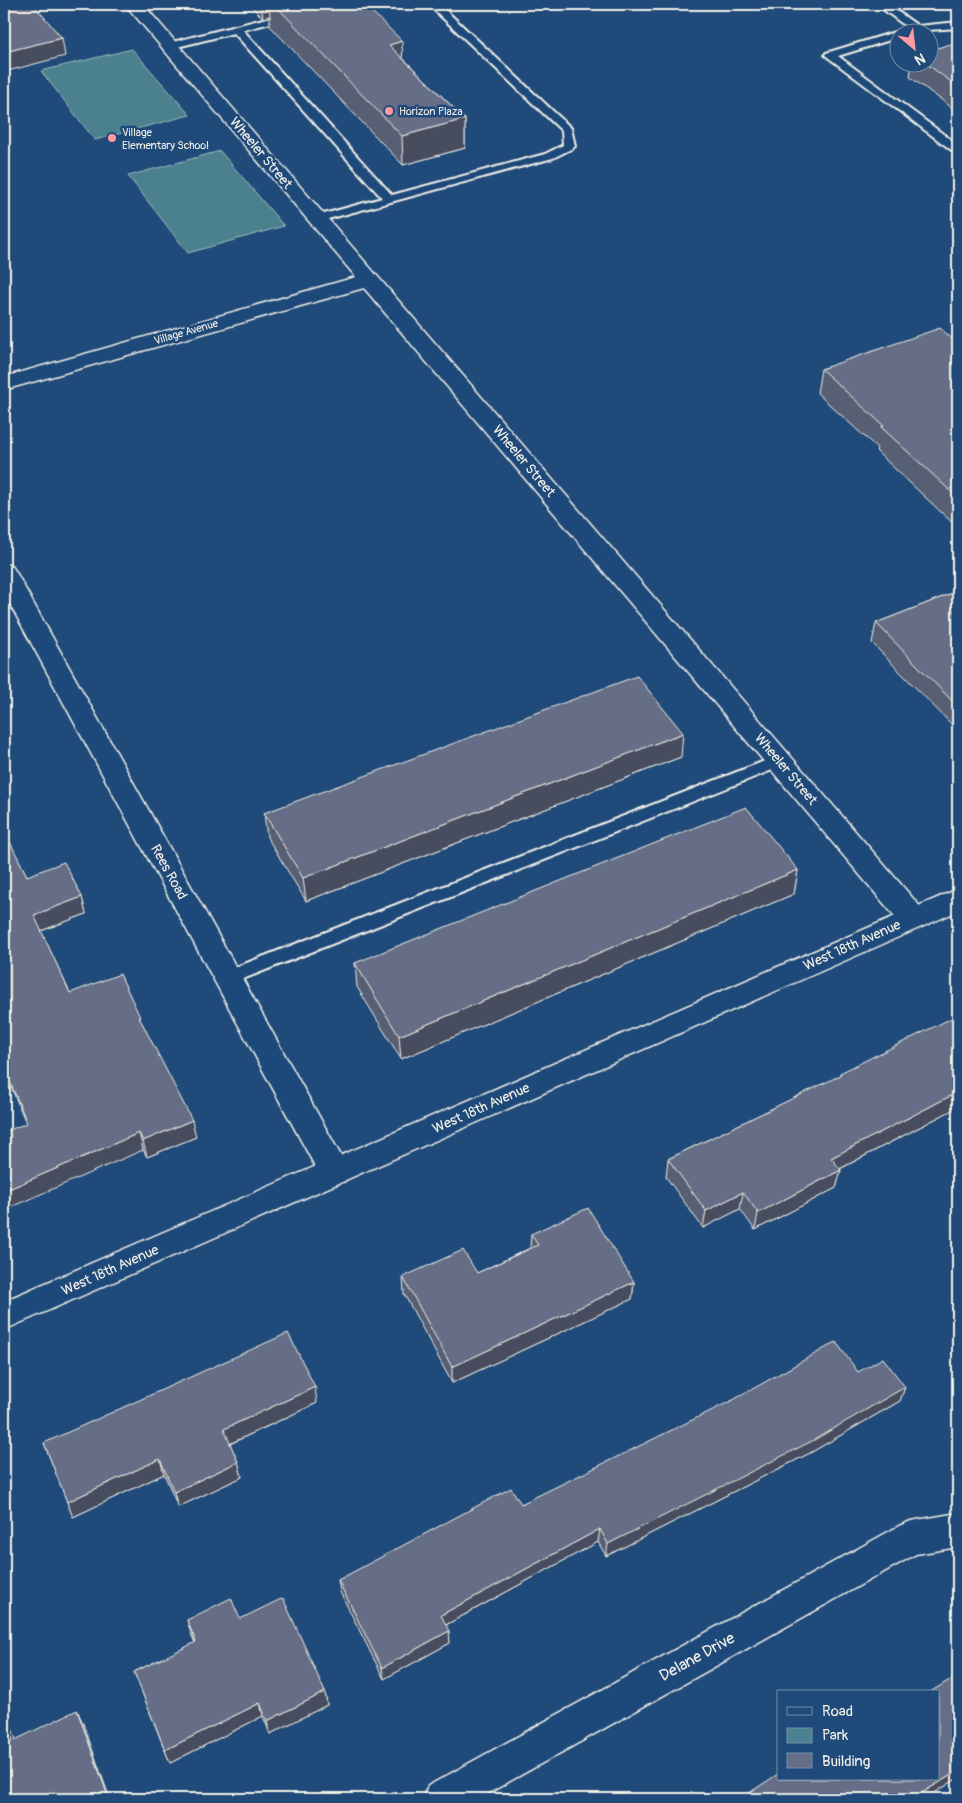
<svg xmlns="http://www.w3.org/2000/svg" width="962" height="1803" font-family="Pangolin,sans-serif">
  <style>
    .green { fill: #4c818f; stroke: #a0b9bc }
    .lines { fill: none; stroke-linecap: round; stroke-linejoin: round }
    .lane-casing { stroke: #f4f1e8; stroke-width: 4 }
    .street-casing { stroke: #f4f1e8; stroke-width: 3 }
    .secondary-casing { stroke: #f4f1e8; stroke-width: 3 }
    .lane { fill: #1f4a7a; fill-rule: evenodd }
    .street { fill: #1f4a7a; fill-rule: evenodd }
    .secondary { fill: #1f4a7a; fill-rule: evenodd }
    .wall { fill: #575f73; stroke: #f4f1e8 }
    .shaded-wall { fill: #474d5e; stroke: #f4f1e8 }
    .building { fill: #656e86; stroke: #f4f1e8 }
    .poi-dot { fill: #ff9aa2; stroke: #1f4a7a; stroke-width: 2 }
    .labels { text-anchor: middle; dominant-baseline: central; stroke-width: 5; stroke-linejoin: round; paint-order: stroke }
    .far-poi-label { font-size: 11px; fill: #f4f1e8; stroke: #1f4a7a; text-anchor: start }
    .far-street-label { font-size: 11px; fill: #f4f1e8; stroke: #1f4a7a }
    .street-label { font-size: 14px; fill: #f4f1e8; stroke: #1f4a7a }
    .near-street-label { font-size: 16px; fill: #f4f1e8; stroke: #1f4a7a }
  </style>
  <rect width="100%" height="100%" fill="#1f4a7a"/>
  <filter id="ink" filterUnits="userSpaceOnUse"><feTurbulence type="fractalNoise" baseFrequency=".02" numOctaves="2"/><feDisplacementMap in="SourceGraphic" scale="10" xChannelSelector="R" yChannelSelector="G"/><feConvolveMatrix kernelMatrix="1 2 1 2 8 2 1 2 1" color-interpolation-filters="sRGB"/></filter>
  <g filter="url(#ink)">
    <path class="green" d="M132,49L190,115L95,140L41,71Z
      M220,151L284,226L188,253L128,176Z"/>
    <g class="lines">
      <defs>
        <path id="lane" d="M428,4H439L571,128L575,146L573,148L553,158L317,222L313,221L311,219L313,217L382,198L234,33L169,49L164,46L165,44L287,13H295V17L243,30L392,195L545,154L563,145L562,131Z
          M876,4H887L918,26L958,22V28L900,32V37L838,56L958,145V153L954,152L825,55L826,53L908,28Z
          M780,755L785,757L788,761L785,765L233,983L227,985L221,983L219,978L221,973Z"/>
        <path id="street" d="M125,4H143L923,910L927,918L923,926L913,929L903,926L364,288L4,390V377L356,277Z
          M4,564L12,566L16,572L345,1163L349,1172L345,1181L334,1185L323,1181L4,593Z
          M958,1513V1547L916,1554L478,1799H422L428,1786L899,1526L911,1521Z"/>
        <path id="secondary" d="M958,889V911L4,1330V1301Z"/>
      </defs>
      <use href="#lane" class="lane-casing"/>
      <use href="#street" class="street-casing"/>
      <use href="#secondary" class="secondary-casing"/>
      <use href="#lane" class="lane"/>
      <use href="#street" class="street"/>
      <use href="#secondary" class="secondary"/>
    </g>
    <path class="wall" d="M249,4H364L403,58L465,119V148L403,165L270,26V16L263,18Z
      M958,42V112L910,77L912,62H930Z
      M958,344V528L876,451L877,448L817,393L821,369Z
      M958,591V731L872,643L876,623Z
      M681,757L306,901L267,837L264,813Z
      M4,833L27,876L82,897L86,914L41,931L70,993L142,1023L196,1137L147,1157L143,1150L26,1123L4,1070V1020L8,1018L4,1008Z
      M798,870L794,894L401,1059L357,987L355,963Z
      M840,1073L958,1107L840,1169L841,1170L836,1188L755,1230L740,1209L703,1228L666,1177L668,1159L840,1076Z
      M531,1234L634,1282L632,1299L452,1383L404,1294L403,1277L477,1273L530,1248Z
      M858,1372L905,1387L900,1401L810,1453L606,1556L598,1542L446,1625L450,1643L384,1679L340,1592L338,1580L521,1504Z
      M317,1403L230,1444L238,1462L242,1477L178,1507L164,1474L73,1517L44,1443Z
      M240,1619L325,1692L327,1705L270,1734L263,1716L170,1763L134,1672L195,1643L191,1634L187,1620Z
      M958,1675V1778L925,1799H744L746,1795L938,1779Z"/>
    <path class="shaded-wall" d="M261,4H269L270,16L263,18Z
      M62,38L65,56L4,72V52Z
      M402,41L403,70L389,45Z
      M465,119V148L403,165L402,136Z
      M683,733L681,757L306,901L303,878Z
      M798,870L794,894L401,1059L399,1036Z
      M82,897L86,914L38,932L34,915Z
      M958,1092V1107L826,1176L831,1158Z
      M192,1120L196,1137L147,1157L143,1141Z
      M139,1133L143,1150L4,1210V1191Z
      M841,1170L836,1188L755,1230L758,1213Z
      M743,1192L740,1209L703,1228L706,1211Z
      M634,1282L632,1299L452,1383V1367Z
      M315,1387L317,1403L227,1445L224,1429Z
      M905,1387L900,1401L810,1453L606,1556L608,1544Z
      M160,1459L164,1474L73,1517L67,1502Z
      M238,1462L242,1477L178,1507L174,1492Z
      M600,1529L598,1542L442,1627L441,1615Z
      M449,1631L450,1643L384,1679L382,1668Z
      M325,1692L327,1705L270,1734L267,1721Z
      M260,1703L263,1716L170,1763L165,1750Z
      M77,1710L83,1723L110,1799H109Z
      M4,1715L12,1728L20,1753L13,1741Z
      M958,1771V1778L925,1799H912Z"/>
    <path class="building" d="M4,4H33L62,38L4,52Z
      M274,4H364L402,41L389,45L465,119L402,136Z
      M958,42V87L924,62H930V50Z
      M940,328L958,344V498L881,427L884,426L821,369Z
      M958,591V707L876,623Z
      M637,676L683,733L303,878L264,813Z
      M746,807L798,870L399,1036L355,963Z
      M5,832L27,876L64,862L82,897L34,915L70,993L120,974L140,1017H139L192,1120L143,1141L139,1133L4,1191V1132L27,1123L4,1067V1020L10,1018L4,1003V833Z
      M958,1015V1092L831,1158L841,1170L758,1213L743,1192L706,1211L668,1159L841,1075L840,1073Z
      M588,1208L634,1282L452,1367L403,1277L463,1250L477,1273L538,1245L531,1234Z
      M288,1333L315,1387L224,1429L238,1462L174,1492L160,1459L67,1502L44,1443Z
      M836,1342L858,1372L883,1358L905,1387L814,1440L608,1544L600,1529L441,1615L449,1631L382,1668L338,1580L511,1488L521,1504L733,1400Z
      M231,1598L240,1619L283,1598L325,1692L267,1721L260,1703L165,1750L134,1672L196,1642L187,1620Z
      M958,1675V1771L912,1799H749L746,1795L778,1774V1779H938V1692H930Z
      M77,1710L109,1799H4V1715L13,1741Z"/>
  </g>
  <g class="poi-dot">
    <circle cx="389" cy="111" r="5"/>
    <circle cx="112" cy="138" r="5"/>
  </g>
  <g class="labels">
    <g class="far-poi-label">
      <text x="399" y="111">Horizon Plaza</text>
      <text x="122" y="132">Village<tspan x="122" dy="13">Elementary School</tspan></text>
    </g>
    <g class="far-street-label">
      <text transform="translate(186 332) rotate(-16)">Village Avenue</text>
    </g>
    <g class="street-label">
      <text transform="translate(261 153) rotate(50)">Wheeler Street</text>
      <text transform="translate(524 461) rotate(50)">Wheeler Street</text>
      <text transform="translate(786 769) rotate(50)">Wheeler Street</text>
      <text transform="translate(169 872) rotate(61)">Rees Road</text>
      <text transform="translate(852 945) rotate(-24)">West 18th Avenue</text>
      <text transform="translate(481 1108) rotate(-24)">West 18th Avenue</text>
      <text transform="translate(110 1270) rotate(-24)">West 18th Avenue</text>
    </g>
    <g class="near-street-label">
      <text transform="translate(697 1657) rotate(-29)">Delane Drive</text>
    </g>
  </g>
  <rect width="962" height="1803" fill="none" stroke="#1f4a7a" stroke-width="20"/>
  <rect x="10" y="10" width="942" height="1783" fill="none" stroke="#f4f1e8" stroke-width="2" filter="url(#ink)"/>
  <rect x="777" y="1690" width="162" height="90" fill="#1f4a7a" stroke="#748da6"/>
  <rect x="787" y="1707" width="25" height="8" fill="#1f4a7a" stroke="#748da6"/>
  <text x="822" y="1716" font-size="15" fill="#f4f1e8">Road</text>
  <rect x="787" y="1728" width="25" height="15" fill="#4c818f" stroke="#748da6"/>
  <text x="822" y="1740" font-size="15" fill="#f4f1e8">Park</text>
  <rect x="787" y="1753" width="25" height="15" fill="#656e86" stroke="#748da6"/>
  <text x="822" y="1766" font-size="15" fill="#f4f1e8">Building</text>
  <g transform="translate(914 48) rotate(152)"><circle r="24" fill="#1f4a7a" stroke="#748da6"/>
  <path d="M0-4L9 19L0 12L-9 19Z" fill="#ff9aa2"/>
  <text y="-8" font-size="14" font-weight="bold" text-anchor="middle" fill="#f4f1e8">N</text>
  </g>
</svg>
